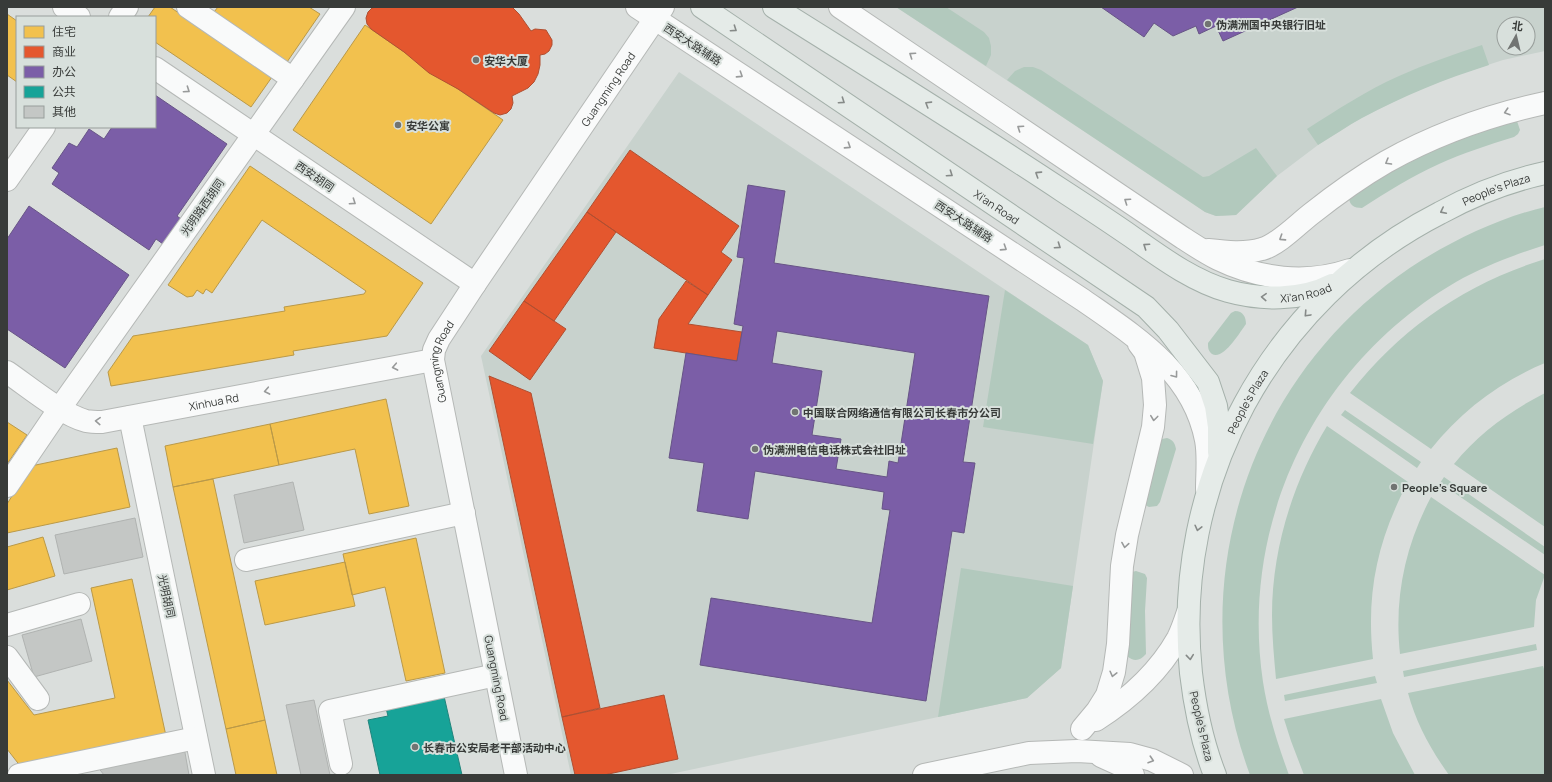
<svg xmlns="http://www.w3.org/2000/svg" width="1552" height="782" font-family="Manrope,'Noto Sans SC',sans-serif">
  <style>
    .built { fill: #c8d2cd; fill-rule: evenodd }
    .green { fill: #b2c9bd }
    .homes { fill: #f2c14e; stroke: #ba9948 }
    .shops { fill: #e4572e; stroke: #b04f31 }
    .offices { fill: #7b5ea7; stroke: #675486; fill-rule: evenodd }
    .public { fill: #17a398; stroke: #21847c }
    .building { fill: #c4c7c5; stroke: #b0b3b1 }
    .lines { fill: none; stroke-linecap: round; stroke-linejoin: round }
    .minor-casing { stroke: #b5b8b6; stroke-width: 24 }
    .major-casing { stroke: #a4b0aa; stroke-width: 24 }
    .minor { stroke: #f9fafa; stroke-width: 22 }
    .major { stroke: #e5ebe8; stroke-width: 22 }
    .oneway { stroke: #868a88 }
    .oneway2 { stroke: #989a9a }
    .poi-dot { fill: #717472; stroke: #d8e0dc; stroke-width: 1.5 }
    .labels { text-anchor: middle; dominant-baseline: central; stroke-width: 4; stroke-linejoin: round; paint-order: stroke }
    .poi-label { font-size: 11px; font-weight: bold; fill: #383b39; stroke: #d8e0dc; text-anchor: start }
    .street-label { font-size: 11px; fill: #383b39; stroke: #d8e0dc }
  </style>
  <rect width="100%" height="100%" fill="#dadedc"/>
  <path class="built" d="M896,7H1545V51L1503,60L1454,76L1407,95L1361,118L1318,145L1277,176L1236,215L1216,216L1205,212L1188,200ZM1504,24H1528V48H1504Z
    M679,72L1088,345L1103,381L1061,668L1027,698L666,775H571L481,356Z"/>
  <path class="green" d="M896,7H946L984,32L989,38L991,46V55L986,66Z
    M1482,45L1489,65C1445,79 1403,96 1362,118C1347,126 1333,136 1318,145L1307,129C1337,110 1367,90 1399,76C1426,64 1454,54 1482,45Z
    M1024,67H1033L1041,70L1203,177L1209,176L1256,148L1277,176L1236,215L1216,216L1205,212L1007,80L1015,71Z
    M1517,121L1520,130L1518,134L1514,137C1488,145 1463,153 1439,164C1412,176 1387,192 1362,208C1354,208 1349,205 1349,197L1390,168L1474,129Z
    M1545,207V245C1514,255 1484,266 1456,282C1316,364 1239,522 1263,682C1268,714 1278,745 1289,775H1250C1179,583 1248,370 1422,260C1460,237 1502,217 1545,207Z
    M1545,259V363C1501,381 1461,411 1431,449L1350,393C1402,327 1465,284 1545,259Z
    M1005,290L1088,345L1103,381L1093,444L983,427Z
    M1235,311C1243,311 1246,317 1246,324C1240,332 1223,361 1212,354C1208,351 1208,347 1208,343L1231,313Z
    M1545,393V527L1454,464C1479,433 1510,411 1545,393Z
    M1345,410L1421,462L1417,468L1341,415Z
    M1327,426L1408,482C1377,541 1366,593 1373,659L1276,679C1274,658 1272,636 1272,615C1272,549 1293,482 1327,426Z
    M1167,438C1173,440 1175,443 1176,449L1160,502L1157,506L1149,507L1145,505L1159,443L1162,439Z
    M1444,477L1545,547V555L1440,483Z
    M1431,497L1545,575L1536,600L1534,627L1400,654C1394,598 1405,546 1431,497Z
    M961,568L1073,586L1061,668L1027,698L938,717Z
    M1136,571L1145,574L1147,578L1145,611L1146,654C1140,661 1134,662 1127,656L1132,572Z
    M1536,644L1537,650L1404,677L1403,671Z
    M1543,666L1545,672V775H1449C1431,750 1416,723 1408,693Z
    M1375,676L1377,683L1285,701L1284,695Z
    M1381,699L1393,733L1415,775H1304L1291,741L1284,719Z"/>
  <path class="homes" d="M155,7H170L272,77L251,107L155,42V17H148Z
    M218,7H309L320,14L287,62L214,12Z
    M7,14L17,21V82L7,75Z
    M365,25L503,120L431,224L293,130Z
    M250,166L423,283L387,336L293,351L294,355L111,386L108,372L133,336L285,311L284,307L364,294L366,291L262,220L212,293L206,289L203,294L197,290L193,296L187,297L168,285Z
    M386,399L409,506L369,514L355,449L279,465L270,424Z
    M7,422L27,435L7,464Z
    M270,424L279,465L173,487L165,446Z
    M117,448L130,507L7,533V504L31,466Z
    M213,479L265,720L226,729L173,487Z
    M43,537L55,576L7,590V547Z
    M416,538L445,673L406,681L385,587L352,595L343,554Z
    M345,562L355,606L265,625L255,581Z
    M132,579L166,736L21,767L7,749V680L34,715L115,698L91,588Z
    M265,720L277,775H236L226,729Z"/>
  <path class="shops" d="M376,7H512L519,14L531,31L535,29L546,30L552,40V45L549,51L545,54L540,55V65L538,74L534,82L528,88L512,96L513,103L511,109L507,113L500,115L494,113L458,89L429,73L404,52L371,29L367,24L366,18L368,12L372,8Z
    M630,150L739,226L721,252L732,260L708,295L587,212Z
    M587,212L616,232L554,321L524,301Z
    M686,281L708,295L688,324L742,332L737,361L654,348L659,319Z
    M524,301L566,329L530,380L489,351Z
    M489,376L531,393L600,708L562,717Z
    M664,695L678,759L604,775H575L562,717Z"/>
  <path class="offices" d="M1101,7H1298L1223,41L1216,26L1199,34L1196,26L1173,36L1154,23L1144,37Z
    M155,95L227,144L177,216L181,219L163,244L156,239L149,250L52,184L59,173L52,168L69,143L77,147L89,129L104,139L112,127H155Z
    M748,185L785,191L774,263L989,296L963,462L975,463L964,533L952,531L926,701L700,665L711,598L872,623L890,510L882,509L884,492L755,471L748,519L697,511L704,463L669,458L686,353L737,361L743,326L734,324L744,258L737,257ZM777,331L915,353L898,463L889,461L887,477L836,469L841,439L812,435L822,371L772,363Z
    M29,206L129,275L65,368L7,329V239Z"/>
  <path class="public" d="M444,696L462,775H380L368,720L388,716L386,708Z"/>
  <path class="building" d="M293,482L304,530L244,543L234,495Z
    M135,518L143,557L64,574L55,535Z
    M81,619L92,661L34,677L22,635Z
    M314,700L330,775H301L286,705Z
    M184,747L189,775H104L97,766Z"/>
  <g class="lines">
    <defs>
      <g id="minor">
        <path d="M64,7L79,17"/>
        <path d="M188,7L293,79"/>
        <path d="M637,7L1083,300C1136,337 1193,372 1206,440C1209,456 1207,473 1207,489"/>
        <path d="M840,7L1183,238C1194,245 1206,253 1218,259C1259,279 1306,285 1350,270"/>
        <path d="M120,17L127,7"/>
        <path d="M155,68L475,284"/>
        <path d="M7,180L44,127"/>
        <path d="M1208,250C1226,252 1245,254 1262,249C1278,245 1298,224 1311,214C1335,195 1360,177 1386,162C1436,134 1490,115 1545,103"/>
        <path id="s1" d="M7,372C29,387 61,414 86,421C91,422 97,422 102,422L433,360"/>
        <path d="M130,417L204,775"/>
        <path d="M7,486L60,408L344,7"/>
        <path d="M246,560L464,513"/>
        <path d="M7,625L79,604"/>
        <path d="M7,657L38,699"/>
        <path d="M1096,720C1129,699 1159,672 1178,638C1182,630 1185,621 1188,612"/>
        <path d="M1082,729L1097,711L1107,695L1114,672L1118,644L1122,566L1127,535L1153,427L1155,405L1153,378L1145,352L1139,344"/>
        <path d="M1101,756L1123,766L1133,775"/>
        <path d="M341,764L330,711L496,675"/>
        <path d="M19,775L196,738"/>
        <path id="s2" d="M516,775L433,360L434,350L439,339L475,284L663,7"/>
        <path d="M924,775L1029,753L1077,751L1130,754L1152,760L1182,775"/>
      </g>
      <g id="major">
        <path id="s3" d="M702,7L1146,307L1168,330L1208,382L1216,406L1219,427V452"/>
        <path id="s4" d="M774,7C871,68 968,128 1063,191C1086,206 1109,221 1132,237C1162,258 1193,281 1228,291C1260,300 1301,301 1332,285"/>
        <path id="s5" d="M1215,775C1202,742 1195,707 1191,673C1171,483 1270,300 1440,213C1473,195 1508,181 1545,173"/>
      </g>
    </defs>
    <use href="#minor" class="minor-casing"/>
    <use href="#major" class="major-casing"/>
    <use href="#minor" class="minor"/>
    <use href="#major" class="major"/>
  </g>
  <defs><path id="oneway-chevron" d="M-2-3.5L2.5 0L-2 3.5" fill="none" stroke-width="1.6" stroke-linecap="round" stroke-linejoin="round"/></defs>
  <g class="oneway">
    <use href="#oneway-chevron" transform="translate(734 29) rotate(34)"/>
    <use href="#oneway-chevron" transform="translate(842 101) rotate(34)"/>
    <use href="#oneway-chevron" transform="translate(928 104) rotate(-148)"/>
    <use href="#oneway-chevron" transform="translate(950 174) rotate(34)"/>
    <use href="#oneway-chevron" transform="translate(1038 174) rotate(-147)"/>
    <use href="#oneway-chevron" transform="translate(1443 211) rotate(153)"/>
    <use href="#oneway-chevron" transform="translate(1058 246) rotate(34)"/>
    <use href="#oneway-chevron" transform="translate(1146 246) rotate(-146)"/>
    <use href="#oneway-chevron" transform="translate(1264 297) rotate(-177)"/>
    <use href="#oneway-chevron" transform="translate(1307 314) rotate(133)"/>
    <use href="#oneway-chevron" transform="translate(1198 528) rotate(104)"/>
    <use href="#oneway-chevron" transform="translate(1190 657) rotate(84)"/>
  </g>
  <g class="oneway2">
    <use href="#oneway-chevron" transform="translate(912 55) rotate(-146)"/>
    <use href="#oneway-chevron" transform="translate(740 75) rotate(33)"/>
    <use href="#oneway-chevron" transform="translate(187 90) rotate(34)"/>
    <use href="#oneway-chevron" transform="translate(1507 112) rotate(162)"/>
    <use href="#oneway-chevron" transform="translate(1020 128) rotate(-146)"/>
    <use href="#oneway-chevron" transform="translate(848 146) rotate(33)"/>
    <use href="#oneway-chevron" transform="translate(1388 162) rotate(150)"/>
    <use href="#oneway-chevron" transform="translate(1127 201) rotate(-146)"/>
    <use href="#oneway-chevron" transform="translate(353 202) rotate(34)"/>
    <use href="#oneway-chevron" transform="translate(1282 238) rotate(147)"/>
    <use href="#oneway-chevron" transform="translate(1004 248) rotate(33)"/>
    <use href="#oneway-chevron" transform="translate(395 367) rotate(169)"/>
    <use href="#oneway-chevron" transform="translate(1175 375) rotate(53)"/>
    <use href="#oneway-chevron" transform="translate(267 391) rotate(169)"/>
    <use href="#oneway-chevron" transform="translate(1154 418) rotate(97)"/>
    <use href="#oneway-chevron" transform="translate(98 421) rotate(-177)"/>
    <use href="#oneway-chevron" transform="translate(1125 545) rotate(99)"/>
    <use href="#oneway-chevron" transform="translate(1113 674) rotate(104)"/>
    <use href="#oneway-chevron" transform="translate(1151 760) rotate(18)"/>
  </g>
  <g class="poi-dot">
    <circle cx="1208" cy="24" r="4"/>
    <circle cx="476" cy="60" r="4"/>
    <circle cx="398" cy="125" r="4"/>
    <circle cx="795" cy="412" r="4"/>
    <circle cx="755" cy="449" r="4"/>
    <circle cx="1394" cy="487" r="4"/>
    <circle cx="415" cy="747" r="4"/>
  </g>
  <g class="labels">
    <g class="poi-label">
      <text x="1216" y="24">伪满洲国中央银行旧址</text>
      <text x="484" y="60">安华大厦</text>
      <text x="406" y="125">安华公寓</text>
      <text x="803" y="412">中国联合网络通信有限公司长春市分公司</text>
      <text x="763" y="449">伪满洲电信电话株式会社旧址</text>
      <text x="1402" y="487">People's Square</text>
      <text x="423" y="747">长春市公安局老干部活动中心</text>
    </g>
    <g class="street-label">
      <text transform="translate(693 44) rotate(33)">西安大路辅路</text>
      <text stroke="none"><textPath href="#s2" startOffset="747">Guangming Road</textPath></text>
      <text transform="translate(315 176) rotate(34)">西安胡同</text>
      <text stroke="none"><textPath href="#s5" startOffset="722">People's Plaza</textPath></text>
      <text stroke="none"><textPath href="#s3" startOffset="356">Xi'an Road</textPath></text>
      <text transform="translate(202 207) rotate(-55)">光明路西胡同</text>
      <text transform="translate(964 221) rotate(33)">西安大路辅路</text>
      <text stroke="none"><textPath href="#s4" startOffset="615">Xi'an Road</textPath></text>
      <text stroke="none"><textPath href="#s2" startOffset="423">Guangming Road</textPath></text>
      <text stroke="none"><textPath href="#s1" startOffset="223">Xinhua Rd</textPath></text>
      <text stroke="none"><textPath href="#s5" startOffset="387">People's Plaza</textPath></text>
      <text transform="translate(167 596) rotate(78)">光明胡同</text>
      <text transform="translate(497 678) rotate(79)">Guangming Road</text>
      <text transform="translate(1202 726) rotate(77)">People's Plaza</text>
    </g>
  </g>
  <rect width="1552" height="782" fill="none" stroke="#383b39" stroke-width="16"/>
  <rect x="16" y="16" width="140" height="112" fill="#d8e0dc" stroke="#989e9b"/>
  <rect x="24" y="26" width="20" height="12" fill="#f2c14e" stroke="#989e9b"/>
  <text x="52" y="36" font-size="12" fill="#383b39">住宅</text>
  <rect x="24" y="46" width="20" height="12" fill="#e4572e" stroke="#989e9b"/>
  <text x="52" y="56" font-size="12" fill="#383b39">商业</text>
  <rect x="24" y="66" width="20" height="12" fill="#7b5ea7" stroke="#989e9b"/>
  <text x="52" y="76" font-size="12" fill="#383b39">办公</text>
  <rect x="24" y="86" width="20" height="12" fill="#17a398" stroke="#989e9b"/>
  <text x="52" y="96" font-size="12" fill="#383b39">公共</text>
  <rect x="24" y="106" width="20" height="12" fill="#c4c7c5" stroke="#989e9b"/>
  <text x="52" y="116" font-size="12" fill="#383b39">其他</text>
  <g transform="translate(1516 36) rotate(8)"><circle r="19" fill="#d8e0dc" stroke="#989e9b"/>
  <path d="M0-3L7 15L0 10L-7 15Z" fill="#717472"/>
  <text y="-6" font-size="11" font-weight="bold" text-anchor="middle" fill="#383b39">北</text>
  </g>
</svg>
